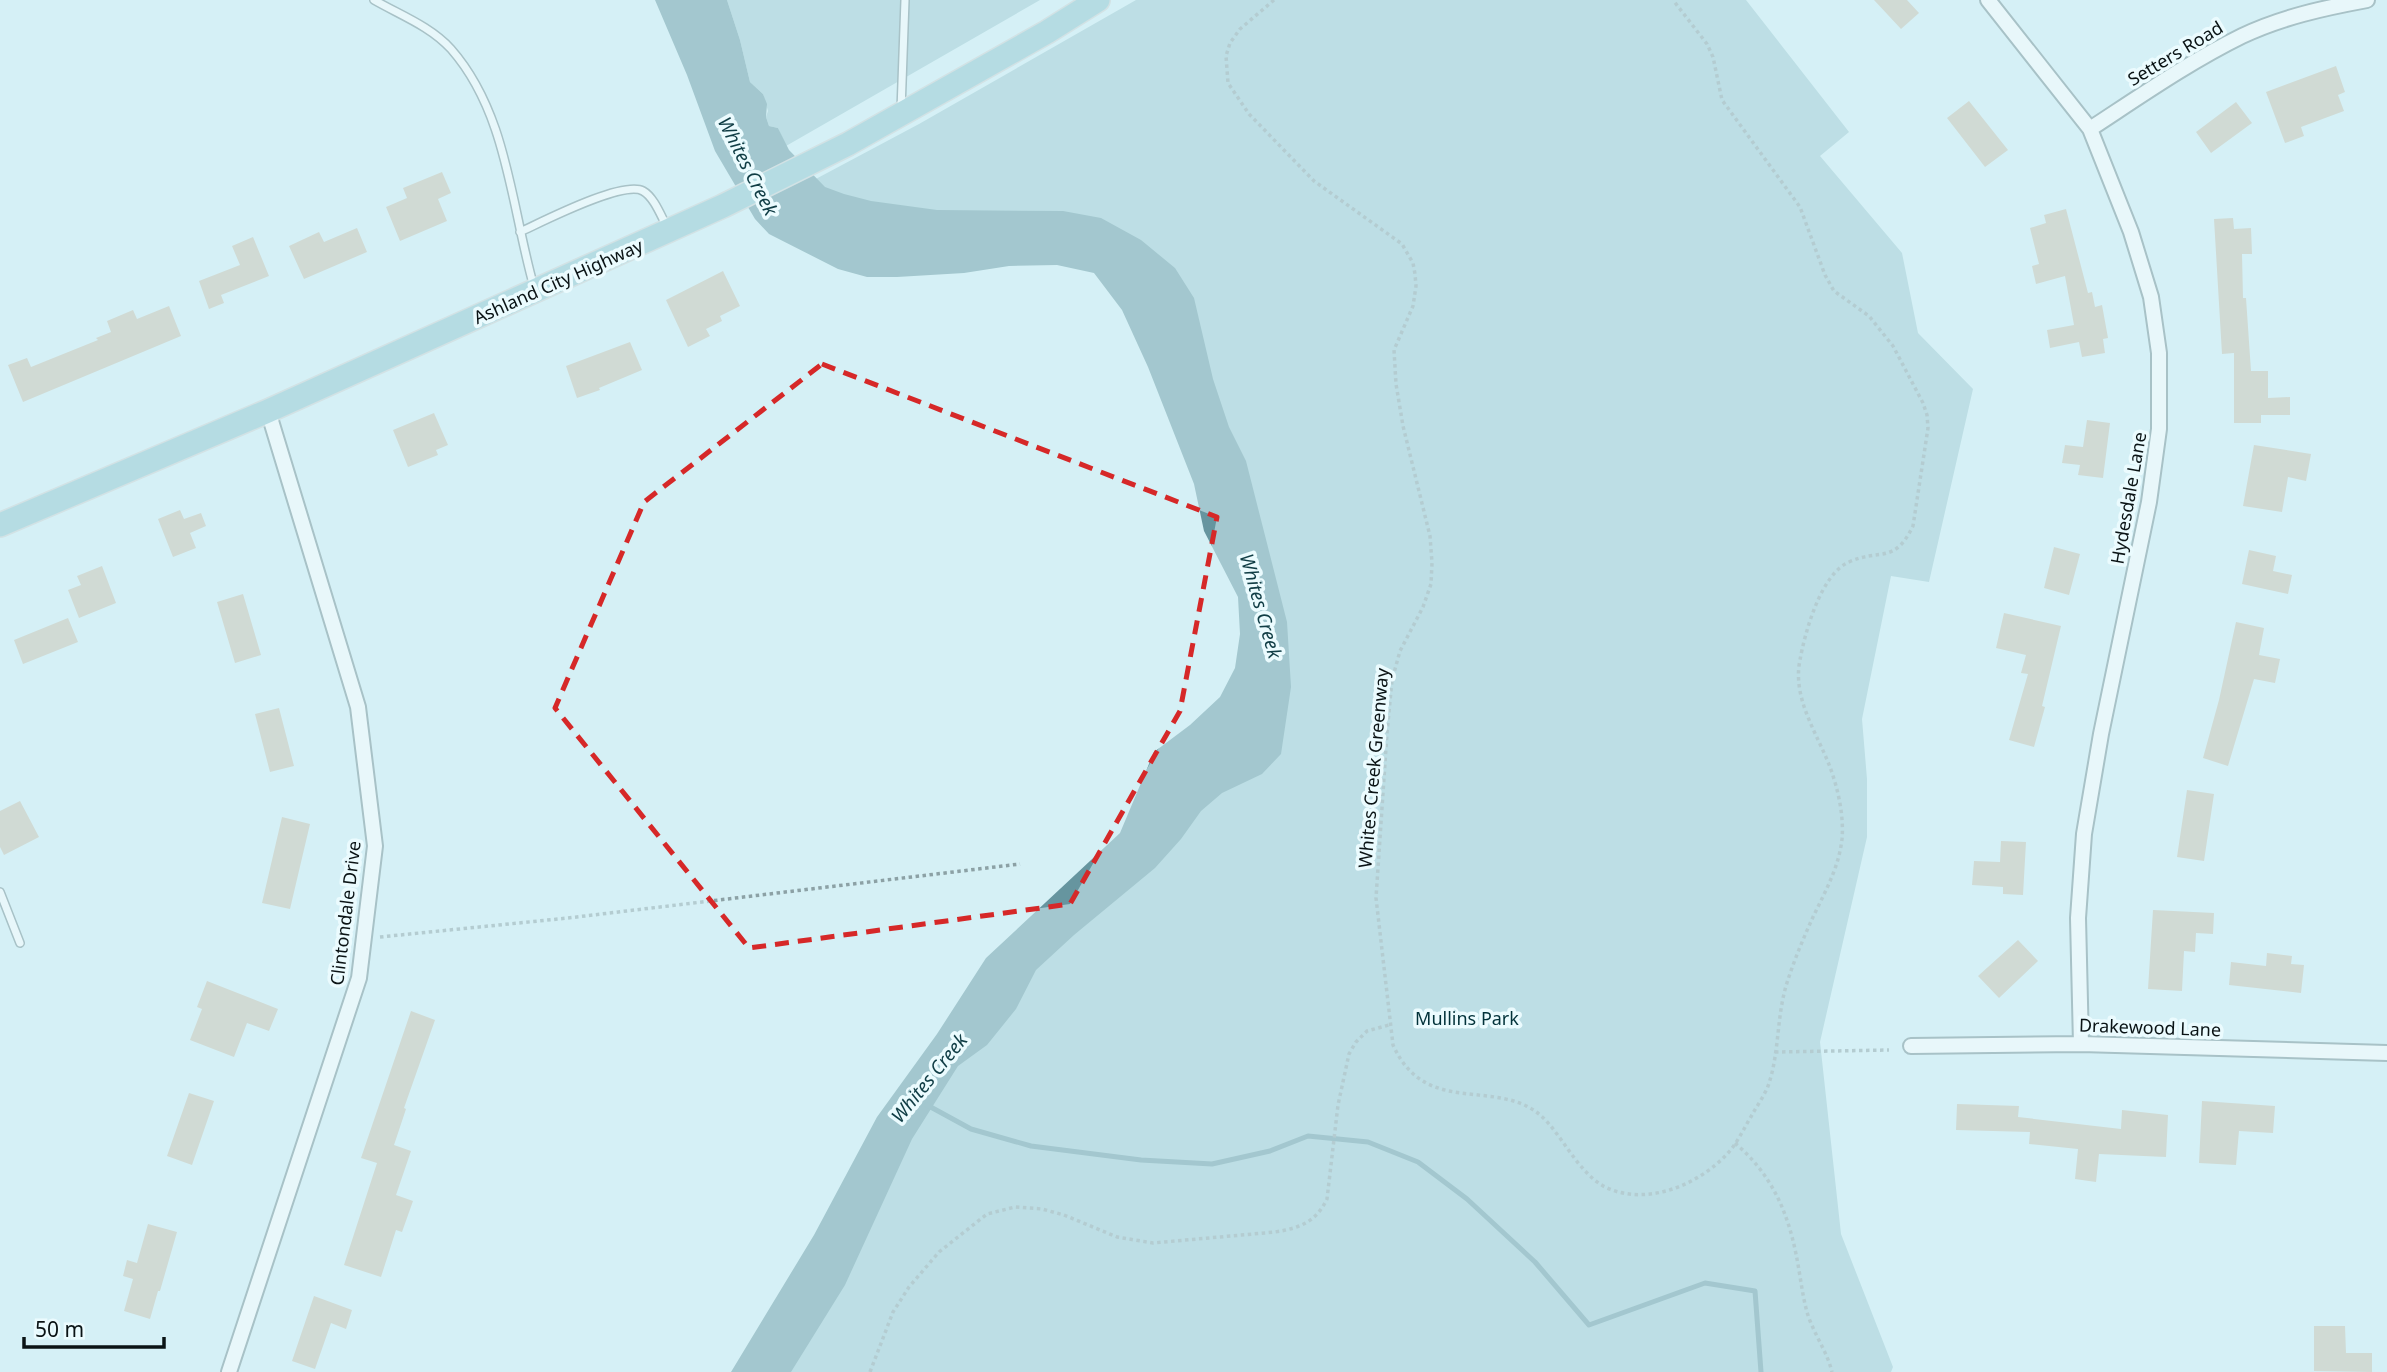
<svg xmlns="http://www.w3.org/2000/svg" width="2387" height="1372" font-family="'Noto Sans',sans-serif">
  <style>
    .green { fill: #9fc8d0 }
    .water { fill: #66959f }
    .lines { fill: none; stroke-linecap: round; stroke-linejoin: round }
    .stream { stroke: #66959f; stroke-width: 5 }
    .building { fill: #cabfac }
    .lane-casing { stroke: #71898e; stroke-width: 10 }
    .street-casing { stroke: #71898e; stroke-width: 18 }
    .primary-casing { stroke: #ced0d0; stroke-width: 26 }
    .path { stroke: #8ca1a5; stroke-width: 3.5; stroke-dasharray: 3.5 3.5; stroke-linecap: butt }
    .lane { stroke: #fff; stroke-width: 7 }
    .street { stroke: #fff; stroke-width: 14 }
    .primary { stroke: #8fc4cd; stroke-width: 23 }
    .marked { fill: none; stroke: #d62828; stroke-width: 5; stroke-dasharray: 14 9; stroke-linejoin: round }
    .labels { text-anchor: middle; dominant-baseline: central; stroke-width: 7; stroke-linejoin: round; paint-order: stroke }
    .street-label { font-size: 18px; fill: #0a1315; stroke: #ebfbfe }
    .park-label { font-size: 18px; fill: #02323a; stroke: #ebfbfe }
    .water-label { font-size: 19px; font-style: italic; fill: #103d45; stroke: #ebfbfe }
  </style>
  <rect width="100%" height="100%" fill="#d5f0f5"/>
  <path class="green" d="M727,0H1040L786,146L778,128L769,126L766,117L768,111L763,94L750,82L740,40Z
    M1136,0H1746L1849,132L1820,156L1902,253L1918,333L1973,389L1929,582L1891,576L1862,719L1867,779V837L1820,1042L1841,1234L1893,1367L1891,1372H760L940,1078L1039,950L1186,802L1268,629L1091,225L880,223L812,181L919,124Z"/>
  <path class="water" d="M655,0H727L740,40L750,82L763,94L767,104L766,117L769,126L778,128L789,150L825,187L844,194L871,201L937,210L1063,211L1101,218L1141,240L1175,268L1194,298L1213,379L1229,427L1246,461L1287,622L1291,687L1281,754L1262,774L1222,793L1201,811L1181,839L1155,868L1074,935L1036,970L1016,1009L987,1045L958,1066L912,1139L845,1285L791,1372H731L814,1235L877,1117L937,1034L986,958L1120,833L1154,752L1190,725L1220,697L1235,668L1240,634L1238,597L1204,531L1194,484L1148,367L1122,310L1094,273L1057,265L1009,266L964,273L897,277H867L838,269L769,234L755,219L715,151L687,75Z"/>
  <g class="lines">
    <path class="stream" d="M927,1105L971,1129L1031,1146L1141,1160L1212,1164L1270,1151L1308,1136L1368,1142L1418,1162L1467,1199L1535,1262L1589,1325L1705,1283L1755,1291L1761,1372"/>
  </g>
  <path class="building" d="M1874,0H1907L1919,13L1901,29Z
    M2336,66L2345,92L2338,95L2344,111L2301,127L2304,136L2285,143L2266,92Z
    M1969,101L2008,150L1985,167L1947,118Z
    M2236,102L2252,123L2211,153L2196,132Z
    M442,172L451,193L438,199L447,221L400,241L386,207L407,198L403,188Z
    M2066,209L2088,293L2092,292L2095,307L2102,305L2108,338L2103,339L2105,353L2082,357L2079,342L2050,348L2047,330L2074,325L2065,276L2036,284L2032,266L2039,264L2030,228L2046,223L2044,215Z
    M2233,218L2234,229L2251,228L2252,254H2242L2243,298H2246L2251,371H2268V398L2290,397V415H2261V423H2234V353L2222,354L2214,219Z
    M357,228L367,252L304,279L289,246L319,232L324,242Z
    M253,237L269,276L221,295L224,303L209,309L199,281L240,265L232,246Z
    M723,271L740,306L720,316L722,321L706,329L710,336L688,347L666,300Z
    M169,306L181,336L23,402L8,365L27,358L31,367L98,340L96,338L111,332L107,321L133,310L137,319Z
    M630,342L642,370L599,388L600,390L577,398L566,366Z
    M434,413L448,445L436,450L438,455L408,467L393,430Z
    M2087,420L2110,423L2103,478L2078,475L2080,465L2062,463L2065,445L2083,447Z
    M2254,445L2311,454L2306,481L2288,477L2282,512L2243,506Z
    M180,510L184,519L201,513L206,526L190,533L196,548L173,557L158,519Z
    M2054,547L2080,554L2069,595L2044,588Z
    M2249,550L2276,556L2273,571L2292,575L2288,594L2242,584Z
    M102,566L116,603L79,618L68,590L81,585L77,576Z
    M243,594L261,655L235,663L217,602Z
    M2004,613L2061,626L2042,706L2045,707L2034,747L2009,740L2028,674L2021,673L2026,655L1996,648Z
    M68,618L78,642L23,664L14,640Z
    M2236,622L2264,628L2259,655L2280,659L2275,683L2254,679L2228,766L2203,758L2219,700Z
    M279,708L294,766L270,772L255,714Z
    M2187,790L2214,794L2204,861L2177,857Z
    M20,801L39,837L4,855L0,847V811Z
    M282,817L310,824L290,909L262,903Z
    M2001,841L2026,842L2023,895L2003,894V887L1972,885L1974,861L2000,862Z
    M2153,910L2214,913L2213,934L2196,933L2195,952L2184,951L2182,991L2148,989Z
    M2018,940L2038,961L1999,998L1978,976Z
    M2267,953L2292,956L2291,964L2304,965L2301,993L2229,985L2231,962L2266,966Z
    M207,981L278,1009L269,1031L247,1023L234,1057L190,1040L202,1009L197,1007Z
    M411,1011L435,1020L404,1108L406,1109L394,1145L411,1151L396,1195L413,1201L402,1232L396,1230L381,1277L344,1265L377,1163L361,1158Z
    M189,1093L214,1101L192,1165L167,1156Z
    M2202,1101L2275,1106L2273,1133L2239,1131L2236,1165L2199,1163Z
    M1957,1104L2019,1106L2018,1117L2121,1129L2122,1110L2168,1115L2166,1157L2099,1154L2096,1182L2075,1179L2078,1149L2029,1144L2030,1132L1956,1130Z
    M148,1224L177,1232L160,1291H158L150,1319L124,1311L133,1279L123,1276L127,1260L137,1263Z
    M314,1296L352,1310L346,1329L331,1323L315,1369L292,1361Z
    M2314,1326H2345L2346,1353H2372V1372L2314,1371Z"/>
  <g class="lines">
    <defs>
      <path id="lane" d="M374,0C400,15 430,26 451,49C508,114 511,207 534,287
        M901,110L905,0
        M520,232C542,222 623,180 643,191C654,197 661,216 667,227
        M0,892L20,943"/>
      <path id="street" d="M1988,0L2090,129L2131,232L2151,297L2159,353V429L2149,502L2101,734L2084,834L2078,918L2081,1044
        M2090,129C2139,97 2189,62 2242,36C2282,17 2324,8 2367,0
        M1911,1046L2081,1044L2387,1053
        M229,1372L359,978L375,846L358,707L268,411"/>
      <path id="primary" d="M0,525L268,411L723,206L848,144L1047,32L1098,0"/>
    </defs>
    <use href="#lane" class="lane-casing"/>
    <use href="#street" class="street-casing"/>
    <use href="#primary" class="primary-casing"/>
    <path class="path" d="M1274,0L1240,29L1230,43L1226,56L1228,83L1249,114L1314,181L1402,244L1413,263L1415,274L1416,286L1413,306L1394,350L1396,384L1403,426L1430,536L1432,563L1431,584L1423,607L1400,651L1392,680L1387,733L1376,898L1393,1045C1428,1123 1505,1071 1549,1124C1567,1145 1581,1174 1605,1187C1646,1207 1699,1185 1728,1153C1738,1142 1744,1128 1752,1115C1758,1104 1767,1092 1770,1080C1779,1050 1777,1017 1786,986C1793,963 1803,939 1813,917C1825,892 1839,867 1842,839C1844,815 1838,789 1830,767C1817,733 1792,698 1800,660C1805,632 1821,574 1849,562C1880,548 1894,565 1913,526L1928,428L1927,415L1923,403L1893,346L1869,316L1834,291L1825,275L1800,207L1722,100L1713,57L1707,44L1673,0
      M380,937L568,918L1020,864
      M1775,1052L1889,1050
      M1735,1143C1770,1173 1787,1209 1796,1254C1800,1273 1802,1294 1807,1312C1813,1333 1827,1351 1832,1372
      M870,1372L893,1312L909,1287L939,1252L987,1214L1015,1207L1042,1209L1064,1215L1117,1237L1153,1243L1275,1232C1300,1228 1316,1222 1327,1199L1338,1105L1349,1054L1356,1042L1367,1031L1389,1025"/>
    <use href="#lane" class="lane"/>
    <use href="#street" class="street"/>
    <use href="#primary" class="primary"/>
  </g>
  <path d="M0 0H2387V1372H0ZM822,364L1217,517L1180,711L1070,904L749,948L555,708L644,502Z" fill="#d5f0f5" fill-opacity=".55" fill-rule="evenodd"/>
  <path class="marked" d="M822,364L1217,517L1180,711L1070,904L749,948L555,708L644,502Z"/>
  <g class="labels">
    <g class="street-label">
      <text transform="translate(2175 53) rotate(-31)">Setters Road</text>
      <text transform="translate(558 281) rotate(-24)">Ashland City Highway</text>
      <text transform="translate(2128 498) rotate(-80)">Hydesdale Lane</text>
      <text transform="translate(1373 768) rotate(-85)">Whites Creek Greenway</text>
      <text transform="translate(345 913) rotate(-83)">Clintondale Drive</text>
      <text transform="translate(2150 1027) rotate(2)">Drakewood Lane</text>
    </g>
    <g class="park-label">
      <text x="1467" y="1018">Mullins Park</text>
    </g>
    <g class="water-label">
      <text transform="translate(748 166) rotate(63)">Whites Creek</text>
      <text transform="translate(1261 606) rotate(74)">Whites Creek</text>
      <text transform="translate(929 1078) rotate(-51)">Whites Creek</text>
    </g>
  </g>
  <path d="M24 1337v10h140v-10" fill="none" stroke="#0a1315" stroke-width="3.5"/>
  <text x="35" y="1337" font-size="21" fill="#0a1315" stroke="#ebfbfe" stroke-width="5" paint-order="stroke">50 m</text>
</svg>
